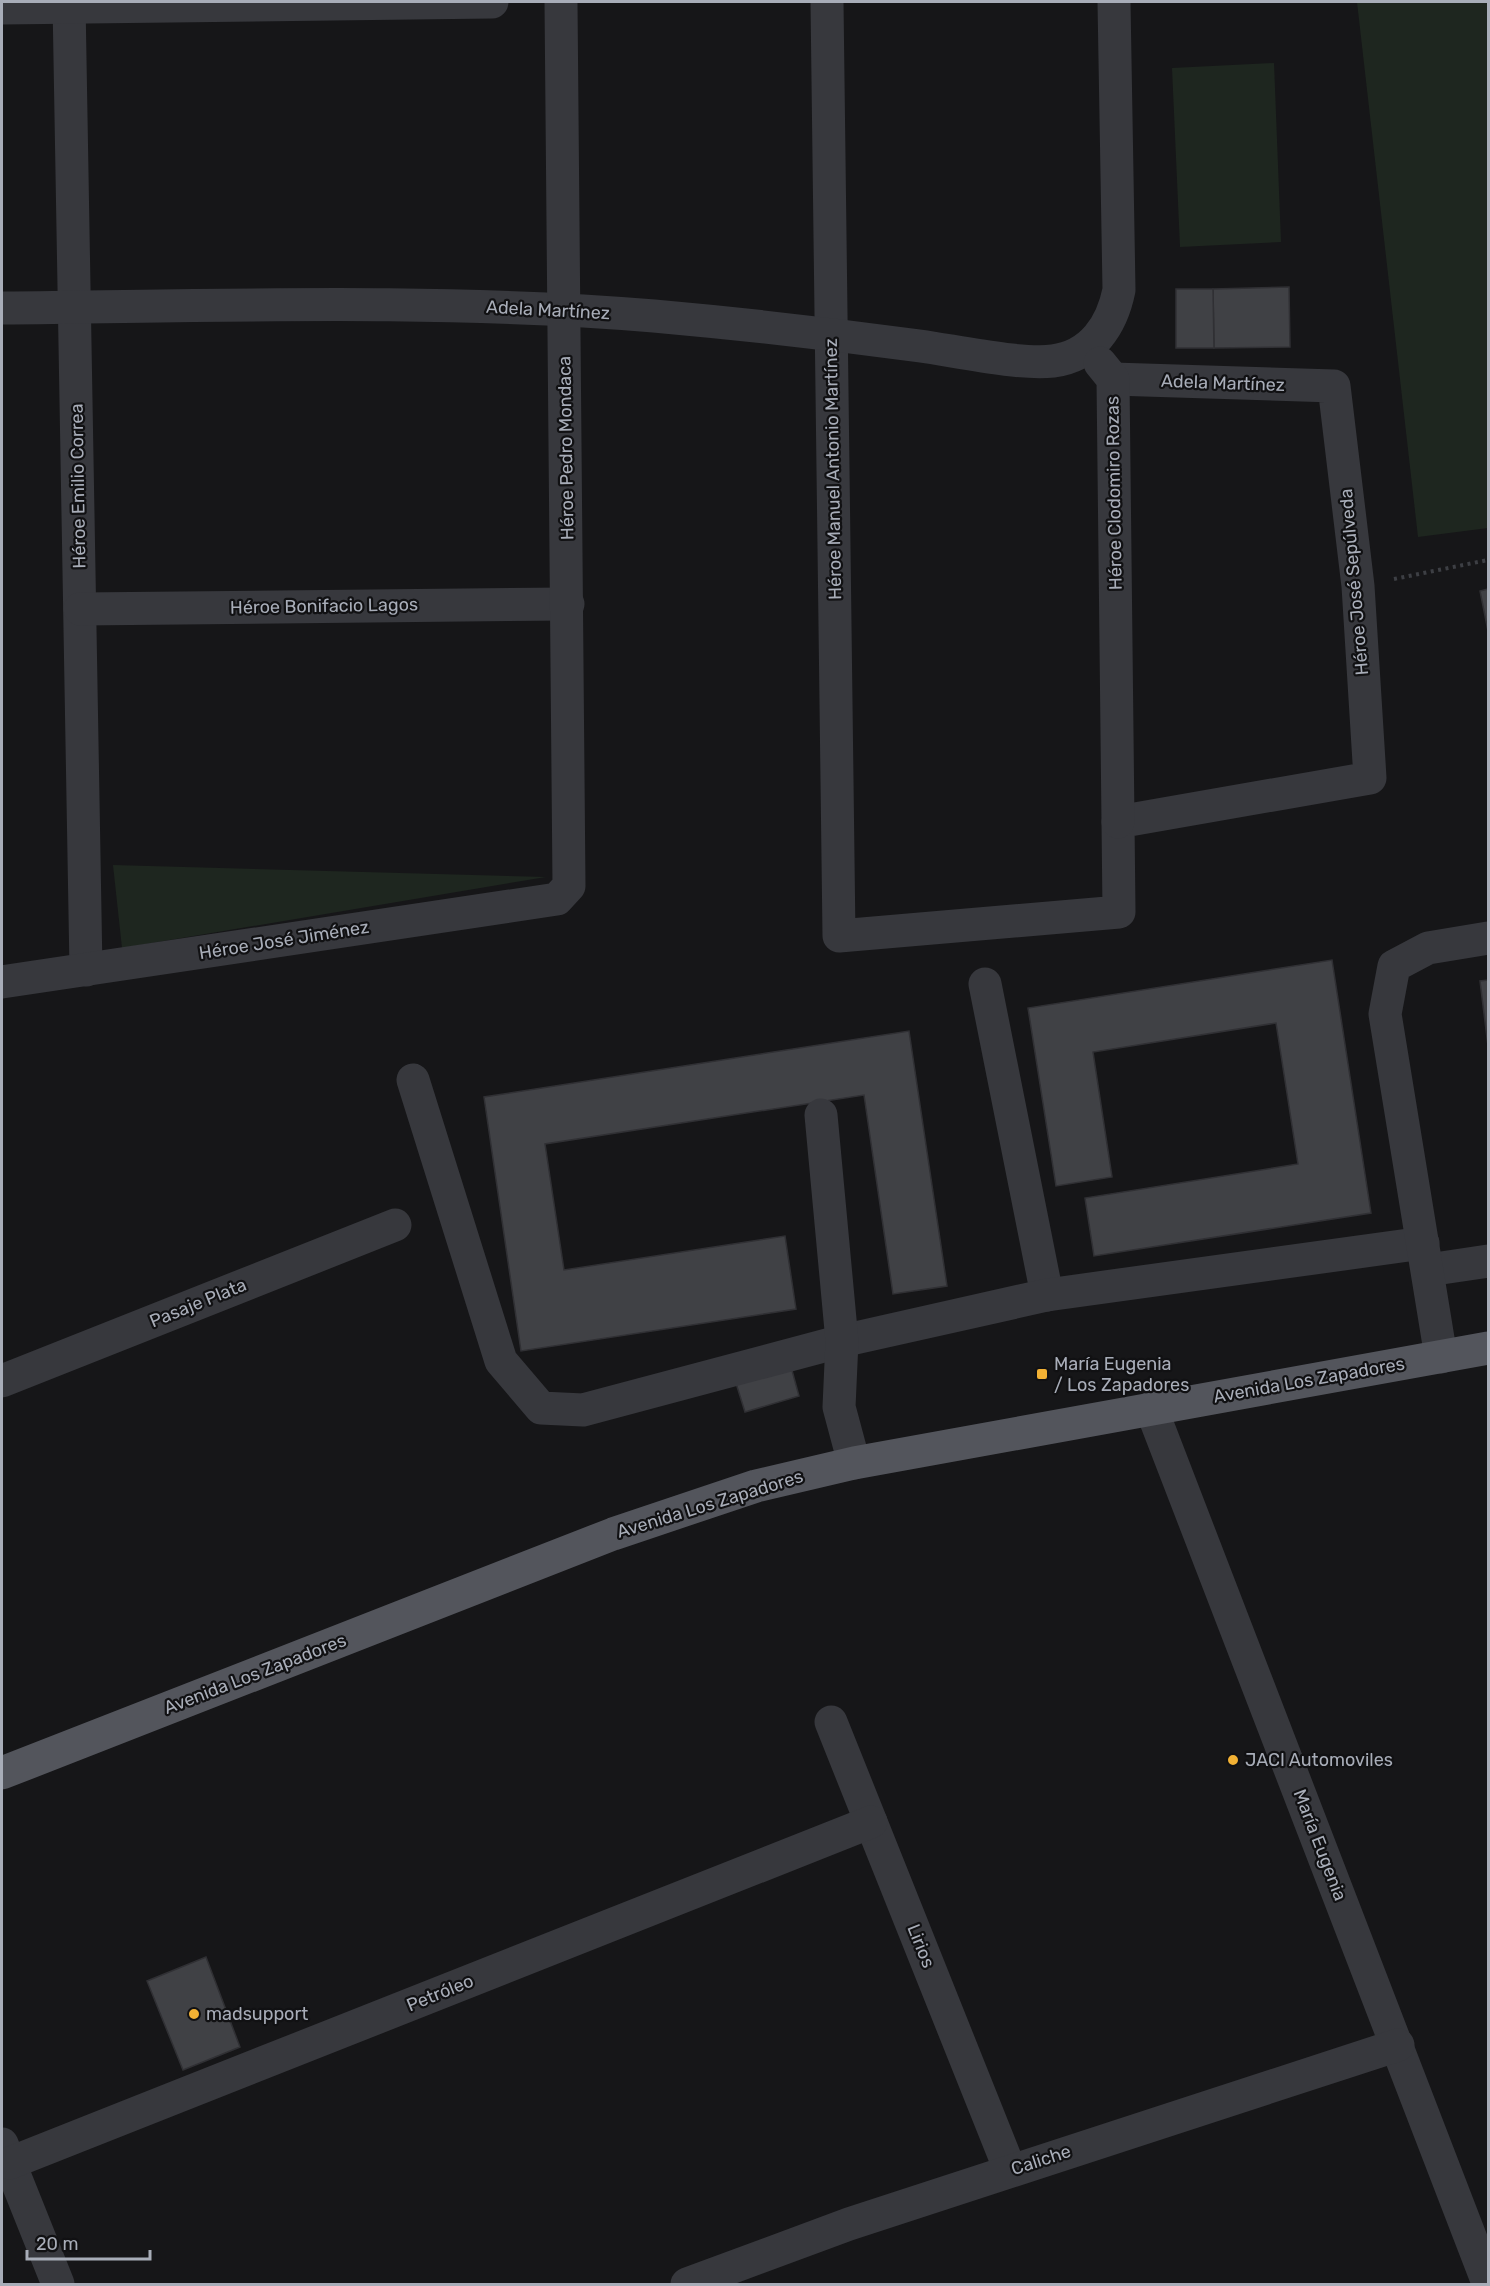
<svg xmlns="http://www.w3.org/2000/svg" width="1490" height="2286" font-family="Rubik,sans-serif">
<style>
.green{fill:#1e261f}
.building{fill:#404145;stroke:#303034;stroke-width:1.5}
.lines{fill:none;stroke-linecap:round;stroke-linejoin:round}
.path{stroke:#3d3f44;stroke-width:4;stroke-dasharray:3 4.5;stroke-linecap:butt}
.minor{stroke:#37383d;stroke-width:33}
.major{stroke:#53555c;stroke-width:33}
.poi-dot{fill:#f2b134;stroke:#111113;stroke-width:2}
.labels{text-anchor:middle;stroke-width:4.5;stroke-linejoin:round;paint-order:stroke}
.street-label{font-size:18px;fill:#a8adb8;stroke:#111113}
.poi-label{font-size:18px;fill:#a8adb8;stroke:#111113;text-anchor:start}
</style>
<rect width="100%" height="100%" fill="#161618"/>
<!-- green -->
<g class="green">
<polygon points="1357,2 1488,2 1488,528 1418,537"/>
<polygon points="1274,63 1281,242 1180,247 1172,68"/>
<polygon points="113,865 546,877 122,948"/>
</g>
<!-- building -->
<g class="building">
<polygon points="1289,287 1290,347 1214,348 1213,289"/>
<polygon points="1176,289 1213,289 1214,348 1176,348"/>
<polygon points="1488,589 1488,631 1480,591"/>
<polygon points="1332,960 1371,1213 1094,1256 1085,1198 1298,1164 1276,1023 1093,1052 1112,1177 1056,1186 1028,1008"/>
<polygon points="1488,980 1488,1046 1480,981"/>
<polygon points="909,1031 947,1286 893,1294 864,1095 545,1144 564,1270 785,1236 796,1309 521,1351 484,1097"/>
<polygon points="790,1363 799,1396 745,1412 735,1380"/>
<polygon points="206,1957 240,2047 183,2070 147,1981"/>
</g>
<g class="lines">
<!-- path -->
<polyline class="path" points="1394,579 1488,560"/>
<!-- minor -->
<g class="minor">
<polyline points="69,2 86,970"/>
<polyline points="827,2 839,936 1119,912 1118,822 1370,778 1358,586 1334,386 1113,379"/>
<polyline points="2,8 492,2"/>
<path d="M2,308C219,306 437,298 654,316C743,324 831,334 920,346C956,351 1019,365 1053,361C1092,356 1112,325 1119,290L1114,2"/>
<polyline points="1100,363 1113,379 1118,822"/>
<polyline points="80,609 568,604"/>
<polyline points="2,982 557,899 569,886 561,2"/>
<polyline points="985,984 1047,1295"/>
<polyline points="413,1080 501,1361 541,1408 583,1410 842,1341 1047,1295 1423,1243"/>
<polyline points="821,1115 842,1341 839,1407 854,1463"/>
<polyline points="1428,1270 1488,1261"/>
<polyline points="1441,1357 1385,1014 1394,966 1428,948 1488,938"/>
<polyline points="2,1381 395,1225"/>
<polyline points="1151,1408 1488,2283"/>
<polyline points="831,1722 1010,2170"/>
<polyline points="2,2144 58,2284"/>
<polyline points="10,2163 871,1822"/>
<polyline points="687,2284 849,2224 1398,2045"/>
</g>
<!-- major -->
<polyline class="major" points="2,1773 613,1534 756,1486 854,1463 1488,1348"/>
</g>
<!-- markers -->
<g class="poi-dot">
<rect x="1036" y="1368" width="12" height="12" rx="3"/>
<circle cx="1233" cy="1760" r="6"/>
<circle cx="194" cy="2014" r="6"/>
</g>
<g class="labels">
<!-- street labels -->
<g class="street-label">
<text transform="translate(548 310) rotate(3)" y="6">Adela Martínez</text>
<text transform="translate(1223 383) rotate(2)" y="6">Adela Martínez</text>
<text transform="translate(566 448) rotate(-91)" y="6">Héroe Pedro Mondaca</text>
<text transform="translate(833 469) rotate(-91)" y="6">Héroe Manuel Antonio Martínez</text>
<text transform="translate(78 486) rotate(-91)" y="6">Héroe Emilio Correa</text>
<text transform="translate(1114 493) rotate(-91)" y="6">Héroe Clodomiro Rozas</text>
<text transform="translate(1354 582) rotate(-95)" y="6">Héroe José Sepúlveda</text>
<text transform="translate(324 606) rotate(-1)" y="6">Héroe Bonifacio Lagos</text>
<text transform="translate(284 940) rotate(-9)" y="6">Héroe José Jiménez</text>
<text transform="translate(198 1303) rotate(-22)" y="6">Pasaje Plata</text>
<text transform="translate(1309 1380) rotate(-10)" y="6">Avenida Los Zapadores</text>
<text transform="translate(710 1504) rotate(-17)" y="6">Avenida Los Zapadores</text>
<text transform="translate(255 1674) rotate(-21)" y="6">Avenida Los Zapadores</text>
<text transform="translate(1320 1845) rotate(69)" y="6">María Eugenia</text>
<text transform="translate(921 1946) rotate(68)" y="6">Lirios</text>
<text transform="translate(440 1993) rotate(-22)" y="6">Petróleo</text>
<text transform="translate(1041 2160) rotate(-18)" y="6">Caliche</text>
</g>
<!-- poi labels -->
<g class="poi-label">
<text x="1054" y="1370">María Eugenia<tspan x="1054" dy="21">/ Los Zapadores</tspan></text>
<text x="1245" y="1766">JACI Automoviles</text>
<text x="206" y="2020">madsupport</text>
</g>
</g>
<!-- border -->
<rect width="1490" height="2286" fill="none" stroke="#a8adb8" stroke-width="6"/>
<!-- scale -->
<path d="M27 2250v9h123v-9" fill="none" stroke="#a8adb8" stroke-width="3"/>
<text x="36" y="2250" font-size="18" fill="#a8adb8" stroke="#111113" stroke-width="4.5" paint-order="stroke">20 m</text>
</svg>
